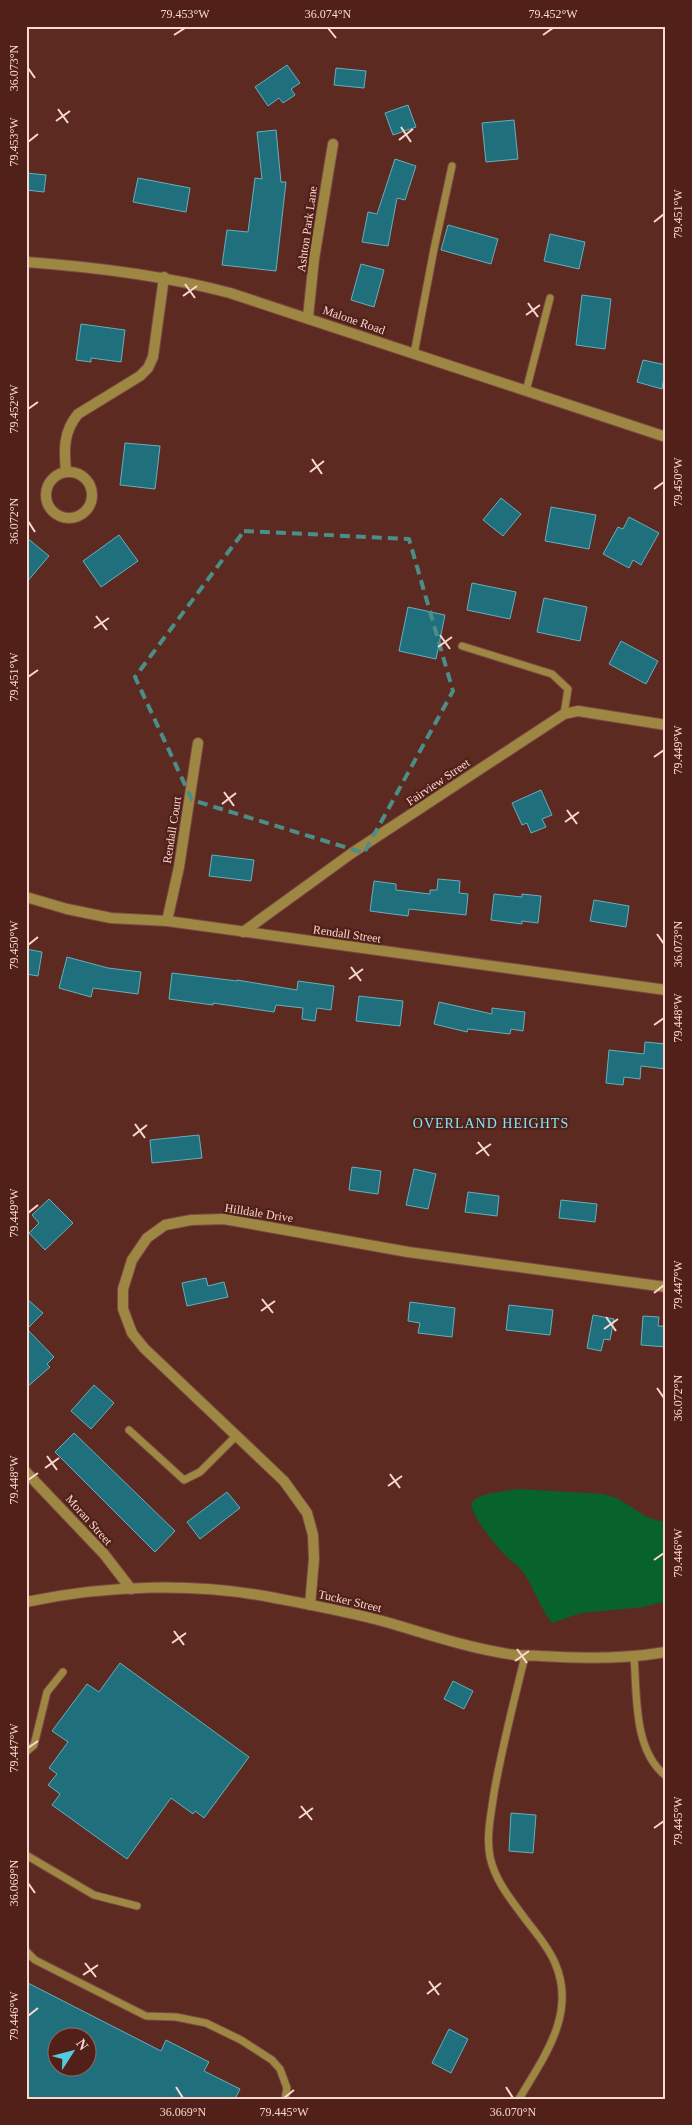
<svg xmlns="http://www.w3.org/2000/svg" width="692" height="2125" font-family="Georgia,serif">
<style>
.water{fill:#08622c}
.lines{fill:none;stroke-linecap:round;stroke-linejoin:round}
.stream{stroke:#08622c;stroke-width:5}
.building{fill:#1f707c;stroke:#64afbd;fill-rule:evenodd}
.service-casing{stroke:#794942;stroke-width:9}
.minor-casing{stroke:#794942;stroke-width:12}
.tertiary-casing{stroke:#794942;stroke-width:12}
.service{stroke:#9e8743;stroke-width:7}
.minor{stroke:#9e8743;stroke-width:10}
.tertiary{stroke:#9e8743;stroke-width:10}
.marked{fill:none;stroke:#4a8e87;stroke-width:4;stroke-dasharray:10 6;stroke-linejoin:round}
.ticks{fill:none;stroke:#f9d8d1;stroke-width:2}
.labels{text-anchor:middle;stroke-width:4.5;stroke-linejoin:round;paint-order:stroke}
.street-label{font-size:12px;fill:#f9d8d1;stroke:#512018}
.neighbourhood-label{font-size:14px;letter-spacing:1px;fill:#7fe7f9;stroke:#512018}
.neatline{fill:none;stroke:#f9d8d1;stroke-width:2}
.ticks-label{font-size:12px;text-anchor:middle;fill:#f9d8d1}
</style>
<rect width="100%" height="100%" fill="#5d2a22"/>
<!-- water -->
<path class="water" d="M518,1489L603,1494L617,1498L647,1517L666,1523V1601L644,1607L581,1613L552,1623C538,1606 534,1584 519,1567C515,1563 510,1561 507,1557C499,1550 468,1512 472,1503C476,1493 507,1491 518,1489Z"/>
<g class="lines">
<!-- stream -->
<polyline class="stream" points="661,1597 666,1606"/>
</g>
<!-- building -->
<g class="building">
<polygon points="287,65 300,83 291,89 295,95 283,103 279,98 268,106 255,87"/>
<polygon points="336,68 366,71 364,88 334,85"/>
<polygon points="408,105 416,127 393,135 385,113"/>
<polygon points="514,120 518,159 486,162 482,123"/>
<polygon points="276,130 281,182 286,182 276,271 222,265 227,230 248,232 255,178 262,179 257,132"/>
<polygon points="395,159 416,166 405,200 397,198 388,246 362,242 368,212 377,214"/>
<polygon points="26,173 46,175 44,192 26,190"/>
<polygon points="138,178 190,188 186,212 133,202"/>
<polygon points="448,225 498,239 491,264 441,250"/>
<polygon points="550,234 585,242 579,269 544,261"/>
<polygon points="361,264 384,270 374,307 351,300"/>
<polygon points="582,295 611,299 605,349 576,345"/>
<polygon points="81,324 125,330 121,362 91,358 91,362 76,360"/>
<polygon points="643,360 666,365 662,389 637,382"/>
<polygon points="125,443 160,446 155,489 120,485"/>
<polygon points="501,498 521,514 503,536 483,520"/>
<polygon points="551,507 596,515 589,549 545,541"/>
<polygon points="629,517 659,533 641,565 633,560 629,568 603,554 618,527 623,529"/>
<polygon points="119,535 138,561 101,587 83,561"/>
<polygon points="26,537 49,556 26,583"/>
<polygon points="472,583 516,592 510,619 467,610"/>
<polygon points="544,598 587,607 580,641 537,632"/>
<polygon points="408,607 445,615 436,659 399,651"/>
<polygon points="621,641 658,661 646,684 609,664"/>
<polygon points="541,790 552,815 542,819 546,827 531,833 527,823 522,825 512,803"/>
<polygon points="212,855 254,860 251,881 209,876"/>
<polygon points="438,879 460,881 459,893 468,894 466,915 409,909 408,916 370,911 374,881 396,884 396,890 430,894 430,890 437,890"/>
<polygon points="494,894 522,897 522,894 541,896 538,923 522,921 522,924 491,920"/>
<polygon points="594,900 629,906 626,927 590,921"/>
<polygon points="26,949 42,952 38,976 26,974"/>
<polygon points="67,957 108,968 141,972 138,994 93,988 91,997 59,988"/>
<polygon points="172,973 237,981 237,980 297,990 298,981 334,986 331,1010 317,1008 315,1021 302,1019 303,1008 276,1005 274,1012 213,1003 213,1005 169,999"/>
<polygon points="359,996 403,1001 400,1026 356,1021"/>
<polygon points="439,1002 492,1014 492,1008 525,1012 523,1031 511,1029 510,1034 468,1029 467,1032 434,1024"/>
<polygon points="645,1042 666,1044 666,1069 641,1066 640,1079 624,1077 623,1085 606,1083 609,1050 644,1054"/>
<polygon points="199,1135 202,1158 152,1163 150,1140"/>
<polygon points="352,1167 381,1171 378,1194 349,1190"/>
<polygon points="414,1169 436,1174 428,1209 406,1205"/>
<polygon points="468,1192 499,1196 497,1216 465,1212"/>
<polygon points="49,1199 73,1223 45,1250 29,1233 39,1223 32,1215"/>
<polygon points="561,1200 597,1204 595,1222 559,1218"/>
<polygon points="206,1278 208,1286 224,1282 228,1297 187,1306 182,1283"/>
<polygon points="26,1298 43,1313 27,1329 54,1357 47,1364 50,1367 26,1388"/>
<polygon points="410,1302 455,1308 452,1337 418,1333 420,1323 408,1321"/>
<polygon points="509,1305 553,1310 550,1335 506,1330"/>
<polygon points="593,1315 614,1319 610,1340 604,1339 601,1351 587,1348"/>
<polygon points="643,1316 659,1317 658,1326 666,1326 666,1347 641,1345"/>
<polygon points="94,1385 114,1403 91,1429 71,1411"/>
<polygon points="74,1433 175,1531 155,1552 55,1452"/>
<polygon points="227,1492 240,1508 200,1539 187,1522"/>
<polygon points="120,1663 249,1757 204,1818 195,1811 193,1814 171,1798 127,1859 52,1805 60,1794 48,1785 57,1774 49,1768 68,1742 52,1731 87,1684 99,1692"/>
<polygon points="453,1681 473,1691 464,1709 444,1699"/>
<polygon points="511,1813 536,1815 533,1853 509,1851"/>
<path d="M26,1982L161,2051L166,2040L209,2062L204,2071L240,2089L235,2099H26ZM58,2038H88V2068H58Z"/>
<polygon points="449,2029 468,2039 451,2073 432,2063"/>
</g>
<g class="lines">
<!-- service casing -->
<g class="service-casing">
<g id="service">
<polyline points="414,354 434,249 452,166"/>
<polyline points="526,391 550,298"/>
<polyline points="462,646 552,674 568,689 564,714"/>
<polyline points="129,1430 184,1480 200,1472 236,1436"/>
<path d="M634,1656C637,1693 633,1751 666,1776"/>
<polyline points="26,1752 34,1745 47,1692 63,1672"/>
<polyline points="26,1855 94,1895 137,1906"/>
<polyline points="26,1951 35,1960 146,2016 176,2017 206,2023 241,2040 272,2060 280,2069 287,2088 285,2099"/>
<path d="M519,2099C544,2057 577,2013 555,1963C548,1946 534,1931 523,1916C509,1897 495,1880 490,1857C486,1835 491,1815 494,1793C502,1747 514,1701 525,1656"/>
</g>
</g>
<!-- minor casing -->
<g class="minor-casing">
<g id="minor">
<path d="M26,262C96,267 162,275 230,293L666,437"/>
<polyline points="308,317 314,259 333,144"/>
<path d="M66,472C64,450 63,432 78,414L140,376L148,368L153,357L164,277"/>
<circle cx="69" cy="495" r="23"/>
<polyline points="26,897 67,909 111,918 167,921 666,990"/>
<polyline points="167,921 179,867 198,743"/>
<polyline points="243,932 352,853 564,714 578,711 666,725"/>
<polyline points="26,1472 104,1554 131,1589"/>
<polyline points="310,1605 314,1559 313,1535 307,1513 284,1481 144,1348 132,1333 123,1309 123,1289 132,1260 147,1238 165,1225 191,1220 224,1219 408,1252 666,1287"/>
</g>
</g>
<!-- tertiary casing -->
<g class="tertiary-casing">
<path id="tertiary" d="M26,1602C106,1585 195,1582 275,1598C312,1605 350,1612 386,1622C428,1634 471,1649 515,1655C523,1656 532,1655 541,1656C583,1659 624,1659 666,1652"/>
</g>
<!-- service -->
<use href="#service" class="service"/>
<!-- minor -->
<use href="#minor" class="minor"/>
<!-- tertiary -->
<use href="#tertiary" class="tertiary"/>
</g>
<!-- marked area -->
<path class="marked" d="M244,531L409,539L453,691L364,853L192,800L135,677Z"/>
<!-- ticks -->
<path class="ticks" d="M328,28L336,38M174,35L185,28M543,35L553,28M28,68L35,78M58,109L68,123M56,121L70,111M401,127L411,142M399,140L413,129M28,142L38,134M654,222L664,214M185,284L195,298M183,296L197,286M528,303L538,317M526,315L540,305M28,409L38,402M312,459L322,474M310,472L324,461M654,489L664,482M28,521L35,532M96,616L107,630M94,628L109,618M440,635L450,649M438,647L452,637M28,677L38,670M654,757L664,750M224,792L234,806M222,804L236,793M567,810L577,824M565,822L579,812M657,934L664,944M28,945L38,937M351,967L361,981M349,979L363,969M654,1025L664,1018M135,1124L145,1138M133,1136L147,1125M478,1142L489,1156M476,1154L491,1144M28,1213L38,1205M654,1293L664,1285M262,1299L273,1313M261,1311L275,1301M606,1317L616,1331M604,1329L618,1319M657,1388L664,1398M47,1456L57,1470M45,1468L59,1458M390,1474L400,1488M28,1480L38,1473M388,1486L402,1476M654,1560L664,1553M174,1631L184,1645M172,1643L186,1633M517,1649L527,1663M515,1661L529,1651M28,1748L38,1741M301,1806L312,1820M299,1818L313,1808M654,1828L664,1821M28,1883L35,1893M85,1963L96,1977M83,1975L98,1965M429,1981L439,1995M427,1994L441,1983M28,2016L38,2008M176,2087L183,2098M506,2087L513,2098M284,2098L294,2090"/>
<g class="labels">
<!-- street labels -->
<g class="street-label">
<text transform="translate(307 229) rotate(-82)" y="4">Ashton Park Lane</text>
<text transform="translate(354 320) rotate(19)" y="4">Malone Road</text>
<text transform="translate(438 782) rotate(-34)" y="4">Fairview Street</text>
<text transform="translate(172 830) rotate(-81)" y="4">Rendall Court</text>
<text transform="translate(347 934) rotate(8)" y="4">Rendall Street</text>
<text transform="translate(259 1213) rotate(9)" y="4">Hilldale Drive</text>
<text transform="translate(89 1520) rotate(48)" y="4">Moran Street</text>
<text transform="translate(350 1601) rotate(13)" y="4">Tucker Street</text>
</g>
<!-- neighbourhood labels -->
<g class="neighbourhood-label">
<text x="491" y="1128">OVERLAND HEIGHTS</text>
</g>
</g>
<!-- border -->
<rect width="692" height="2125" fill="none" stroke="#512018" stroke-width="55"/>
<!-- north arrow -->
<g transform="translate(72 2052) rotate(54)"><circle r="24" fill="#512018" stroke="#946a62"/>
<path d="M0-4L9 19L0 12L-9 19Z" fill="#54cade"/>
<text y="-8" font-size="14" font-weight="bold" text-anchor="middle" fill="#f9d8d1">N</text>
</g>
<rect x="28" y="28" width="636" height="2070" class="neatline"/>
<g class="ticks-label">
<text x="185" y="18">79.453°W</text>
<text x="328" y="18">36.074°N</text>
<text x="553" y="18">79.452°W</text>
<text transform="translate(14 68) rotate(-90)" y="4">36.073°N</text>
<text transform="translate(14 142) rotate(-90)" y="4">79.453°W</text>
<text transform="translate(678 214) rotate(-90)" y="4">79.451°W</text>
<text transform="translate(14 409) rotate(-90)" y="4">79.452°W</text>
<text transform="translate(678 482) rotate(-90)" y="4">79.450°W</text>
<text transform="translate(14 521) rotate(-90)" y="4">36.072°N</text>
<text transform="translate(14 677) rotate(-90)" y="4">79.451°W</text>
<text transform="translate(678 750) rotate(-90)" y="4">79.449°W</text>
<text transform="translate(678 944) rotate(-90)" y="4">36.073°N</text>
<text transform="translate(14 945) rotate(-90)" y="4">79.450°W</text>
<text transform="translate(678 1018) rotate(-90)" y="4">79.448°W</text>
<text transform="translate(14 1213) rotate(-90)" y="4">79.449°W</text>
<text transform="translate(678 1285) rotate(-90)" y="4">79.447°W</text>
<text transform="translate(678 1398) rotate(-90)" y="4">36.072°N</text>
<text transform="translate(14 1480) rotate(-90)" y="4">79.448°W</text>
<text transform="translate(678 1553) rotate(-90)" y="4">79.446°W</text>
<text transform="translate(14 1748) rotate(-90)" y="4">79.447°W</text>
<text transform="translate(678 1821) rotate(-90)" y="4">79.445°W</text>
<text transform="translate(14 1883) rotate(-90)" y="4">36.069°N</text>
<text transform="translate(14 2016) rotate(-90)" y="4">79.446°W</text>
<text x="183" y="2116">36.069°N</text>
<text x="284" y="2116">79.445°W</text>
<text x="513" y="2116">36.070°N</text>
</g>
</svg>
